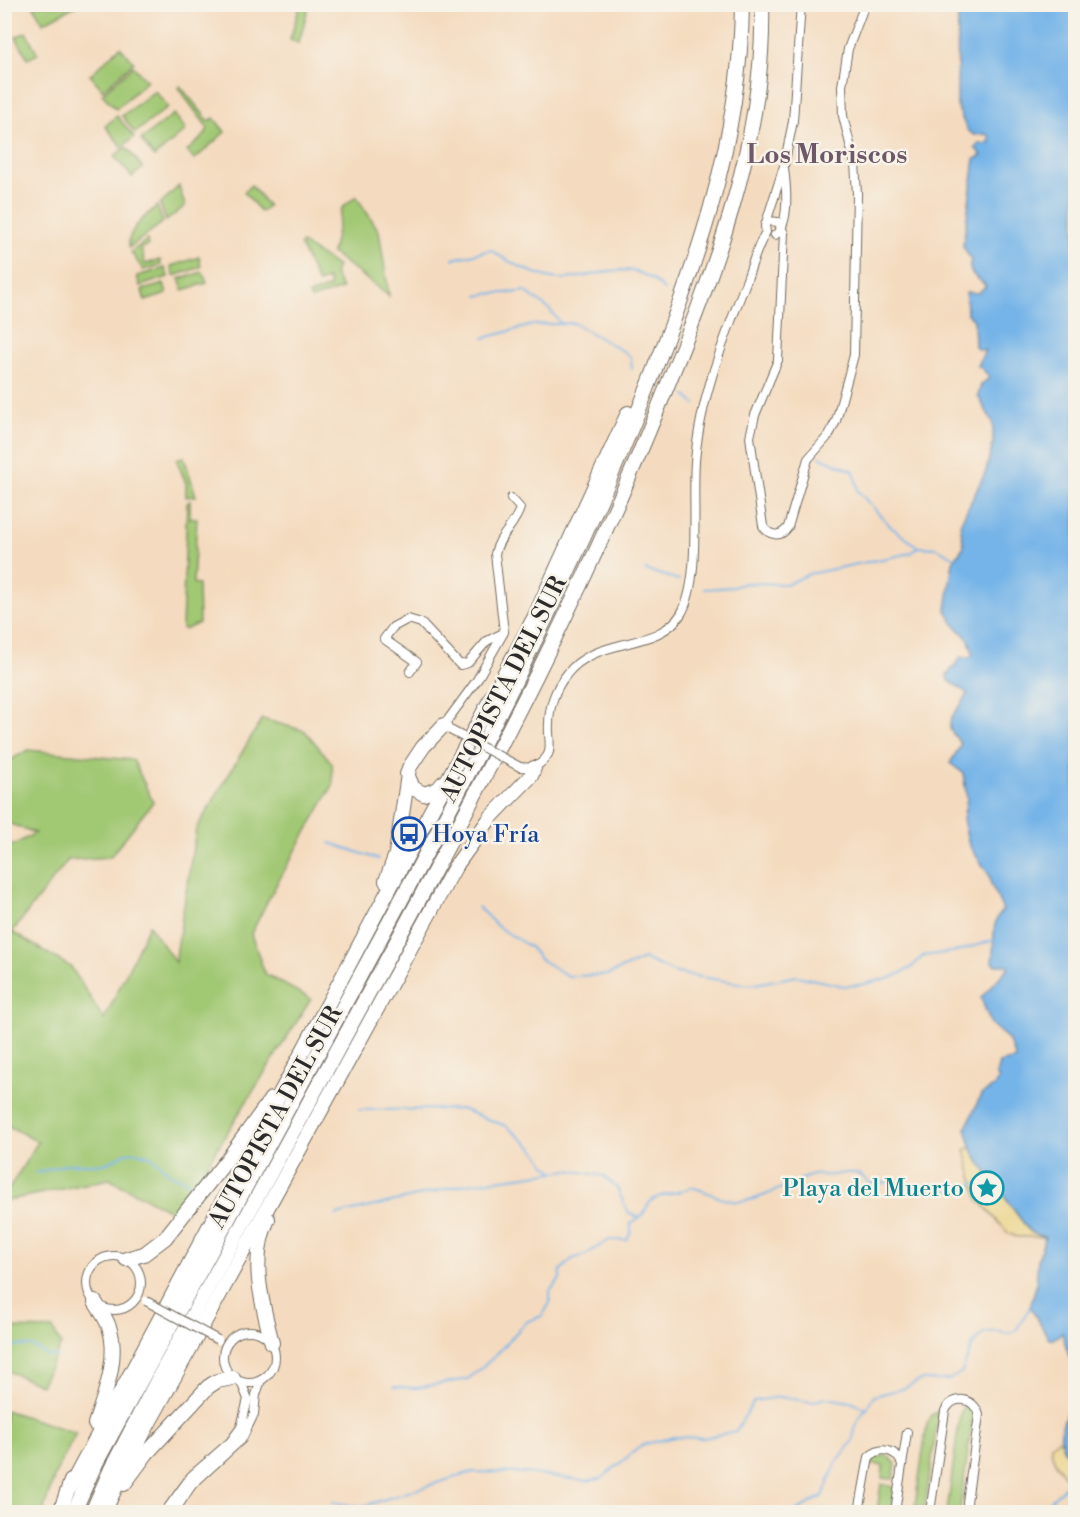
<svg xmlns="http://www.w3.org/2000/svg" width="1080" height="1517" font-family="'Libre Bodoni',serif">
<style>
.green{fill:#a1c873;stroke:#667a4f;stroke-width:1.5}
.sand{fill:#eeda9e;stroke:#8c8264;stroke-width:1.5}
.water{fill:#74b4e8;stroke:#50708a;stroke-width:1.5}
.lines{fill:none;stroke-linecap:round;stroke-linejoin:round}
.stream{stroke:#74b4e8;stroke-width:2}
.minor-casing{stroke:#71695f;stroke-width:10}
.motorway-casing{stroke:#71695f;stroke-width:16}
.minor{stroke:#fff;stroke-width:8}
.motorway{stroke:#fff;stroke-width:14}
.minor-bridge-casing{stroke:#71695f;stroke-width:10;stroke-linecap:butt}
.minor-bridge{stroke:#fff;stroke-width:8}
.labels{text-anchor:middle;stroke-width:5;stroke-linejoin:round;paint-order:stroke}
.street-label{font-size:24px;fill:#2b2b2b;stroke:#f7f3e8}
.transit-label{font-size:24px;fill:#164399;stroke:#f7f3e8;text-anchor:start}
.culture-label{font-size:24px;fill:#0d838f;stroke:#f7f3e8;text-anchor:end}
.neighbourhood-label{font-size:26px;font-weight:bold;fill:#6e5769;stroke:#f7f3e8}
</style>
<rect width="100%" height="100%" fill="#f7f3e8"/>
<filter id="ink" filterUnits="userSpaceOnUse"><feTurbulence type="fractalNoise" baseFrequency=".0167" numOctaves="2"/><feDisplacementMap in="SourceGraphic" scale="12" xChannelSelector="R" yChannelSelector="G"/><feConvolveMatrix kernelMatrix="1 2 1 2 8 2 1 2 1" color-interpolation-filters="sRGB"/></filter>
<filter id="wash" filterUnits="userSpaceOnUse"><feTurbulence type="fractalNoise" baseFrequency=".008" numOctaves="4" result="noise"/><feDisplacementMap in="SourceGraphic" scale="24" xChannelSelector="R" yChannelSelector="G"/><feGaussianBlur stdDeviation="1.35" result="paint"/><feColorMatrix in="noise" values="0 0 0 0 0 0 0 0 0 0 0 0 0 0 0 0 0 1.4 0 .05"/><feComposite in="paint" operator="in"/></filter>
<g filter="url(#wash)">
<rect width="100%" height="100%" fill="#f4dbbf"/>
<!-- green -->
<g class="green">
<polygon points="33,5 77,5 43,23"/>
<polygon points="300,5 309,5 299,43 290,40"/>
<polygon points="26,32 38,54 28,59 16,37"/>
<polygon points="120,47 134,62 103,90 90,75"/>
<polygon points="133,66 147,81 116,109 102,94"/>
<polygon points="180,86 209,121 214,118 225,132 194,160 187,151 205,135 208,128 178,88"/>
<polygon points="155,91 168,107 135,133 122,116"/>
<polygon points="174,114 186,130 154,157 141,140"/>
<polygon points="117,116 134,137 122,147 105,126"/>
<polygon points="126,147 143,168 132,177 114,156"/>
<polygon points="251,185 268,206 261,212 244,192"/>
<polygon points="179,186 185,206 166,221 160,204"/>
<polygon points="356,196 379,231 389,296 332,253 342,208"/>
<path d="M157,206L163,222L129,248C126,230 145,217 157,206Z"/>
<polygon points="147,240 148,246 141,248 145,264 160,260 161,265 143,270 131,252"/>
<polygon points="302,243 338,267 334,272 342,289 311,299 309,295 330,287 328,279 318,283 300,245"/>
<polygon points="199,257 201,267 174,276 171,266"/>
<polygon points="165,268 168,277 140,286 137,276"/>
<polygon points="203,272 207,283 183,290 179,279"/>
<polygon points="164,284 167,294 145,301 142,290"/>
<polygon points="184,457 196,496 186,497 186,483 176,459"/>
<polygon points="190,501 190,518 197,518 193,583 198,585 199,623 185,630 182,628 187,503"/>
<polygon points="262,719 305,731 332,763 333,785 270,896 251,934 265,974 311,999 176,1214 109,1179 5,1201 5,1195 38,1142 5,1124 4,846 14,845 35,833 5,822 5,763 28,750 133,760 153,802 110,857 68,860 12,932 71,967 104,1020 149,925 175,962 196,829"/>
<polygon points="5,1328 53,1329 61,1345 41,1385 5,1370"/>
<polygon points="965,1405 973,1414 960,1510 959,1512 947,1512 960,1414"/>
<polygon points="5,1410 76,1433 56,1472 43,1512 5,1512"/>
<polygon points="939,1411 925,1507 918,1506 917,1512 914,1512 927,1424 932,1415"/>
<polygon points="887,1455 896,1464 893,1479 882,1478 883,1466 874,1464 871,1466 874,1458"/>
<polygon points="881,1484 894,1487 890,1512 877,1512"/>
</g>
<!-- sand -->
<g class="sand">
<polygon points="971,1147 985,1170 1030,1232 1046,1237 1016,1237 1008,1233 978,1199 965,1150"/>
<path d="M1057,1440H1061L1063,1449L1075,1464V1486C1065,1477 1050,1462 1051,1445Z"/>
</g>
<!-- water -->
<g class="water">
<path d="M958,5H1075V1375L1062,1333L1053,1339H1049L1030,1307L1036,1286L1038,1260L1045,1237L1030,1232L985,1170L973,1152L968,1135L966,1128L981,1095L995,1086L999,1079L996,1075L999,1063L1016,1059L1008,1039L991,1024L981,998L1008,968V965H995L992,961C996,944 989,923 1003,910L991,884L990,876L969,845L963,819L967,799L963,773L950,763L961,745C958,739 951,733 950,728C947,715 965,705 967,693L948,680L947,676L961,657L968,658L973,654L969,640L954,624L946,610L953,562L964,546L960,524L986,471L993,444V423L978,396L981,385L989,378L984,370L978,366L985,350H978L975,347L974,320L967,314L966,292L978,293L986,286C978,277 966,275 971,260L963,246L975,159L982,155L975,148L979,144L989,143L990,137L986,134L974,135L967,130L957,106Z"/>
<path d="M1075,1389L1076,1464H1075C1047,1438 1067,1419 1075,1389Z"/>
</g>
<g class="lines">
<!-- stream -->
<g class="stream">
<path d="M453,259L491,250C506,261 540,278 559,279C600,279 629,253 664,290"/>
<path d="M478,296C495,291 509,295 525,291L550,310L562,325"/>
<polyline points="484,338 533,325 574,323 626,353 631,358 632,369"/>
<polyline points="686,396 695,404"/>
<polyline points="820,457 854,471 858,491 891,527 918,547 937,548 955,558"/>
<polyline points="645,570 679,580"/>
<polyline points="704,589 733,587 745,583 788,584 809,574 911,553 918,547"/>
<polyline points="330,843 378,859"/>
<polyline points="478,907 498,927 530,947 540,959 568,976 607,975 644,959 676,973 750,985 797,976 844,986 859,985 891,978 911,968 923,956 958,951 994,940"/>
<polyline points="359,1110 461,1109 506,1126 534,1149 546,1165 554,1171"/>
<polyline points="36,1173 67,1164 105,1164 126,1153 137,1152 152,1157 172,1175 196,1185"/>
<path d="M925,1190C948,1196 969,1186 990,1178"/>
<path d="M336,1215L467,1184L569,1170L604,1176L617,1188L628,1212L640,1218C645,1213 647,1205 651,1201C662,1192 678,1195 690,1187C708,1190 724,1204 743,1201C768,1198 789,1182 813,1175C819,1174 826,1176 832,1175C849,1173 856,1168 869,1183L898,1182L917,1188"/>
<polyline points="4,1346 32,1346 48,1356 57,1356"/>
<polyline points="394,1387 416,1388 468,1379 494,1357 526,1322 542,1316 550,1303 550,1291 560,1279 561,1270 572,1259 585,1255 609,1240 627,1240 631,1232 631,1223 640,1218"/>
<polyline points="333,1502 360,1507 472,1472 526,1473 585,1481 601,1479 642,1445 674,1437 704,1438 736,1431 754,1401 780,1397 812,1402 826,1398 851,1402 867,1409"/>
<polyline points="794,1512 823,1496 836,1463 852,1442 857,1422 874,1396 905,1388 920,1380 949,1380 962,1372 972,1346 983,1333 996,1331 1009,1334 1017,1329 1030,1307"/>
<polyline points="1039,1512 1076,1476"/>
</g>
</g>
</g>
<g filter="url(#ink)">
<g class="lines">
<!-- minor casing -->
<g class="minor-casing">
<g id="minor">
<path d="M768,221L778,222L784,233L778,360L755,415L750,437L763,526C769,536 781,538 788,527L808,459L829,435L836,421L854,355L857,193L855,164L843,116L842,86L848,49L865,4"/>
<path d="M775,235C791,225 786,184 784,168"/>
<polyline points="410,672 417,662 384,639 393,627 408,619 421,623 460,665 468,663 487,641 503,633"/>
<path d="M446,727L444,725L477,680L504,632L495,554C498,536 515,526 520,508L511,498"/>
<path d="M520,767L534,768C540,764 547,759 549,752C551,743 548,733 549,724C549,707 555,688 567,674C596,636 658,651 681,614C701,581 692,502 695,461C700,399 724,339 746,282C752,266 757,246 766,232L765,226L784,166L793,121L801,4"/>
<circle cx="114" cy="1283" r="27"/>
<circle cx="249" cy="1357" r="26"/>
<polyline points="165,1512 191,1476 230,1442 241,1427 248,1399 241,1382"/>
<polyline points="174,1512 192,1485 242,1439 254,1414 256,1395 261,1380"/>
<path d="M859,1512L869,1457C881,1446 896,1449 902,1464"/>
<polyline points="895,1512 907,1432"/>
<path d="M930,1512L945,1411C953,1394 974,1397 979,1415L967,1502L969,1512"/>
</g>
</g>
<!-- motorway casing -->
<g class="motorway-casing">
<g id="motorway">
<polyline points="407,774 413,788 424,794 438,789 443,783"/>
<polyline points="386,881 396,854 409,768 423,747 444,725"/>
<path d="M268,1219C249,1259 262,1303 272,1343"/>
<polyline points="126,1259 144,1254 165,1238 230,1156 271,1099"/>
<path d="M95,1424C104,1396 120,1357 109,1327C106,1318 100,1310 95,1302"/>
<polyline points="124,1484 147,1453 208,1387 217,1381 233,1378"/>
<polyline points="69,1489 534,618 628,413"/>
<polyline points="60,1512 71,1481"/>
<path d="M74,1512L94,1467C191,1286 289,1106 387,926C480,755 569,582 642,402C693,274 741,144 742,4"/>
<path d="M92,1512L111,1469L159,1377C239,1231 319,1084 399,937C493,763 585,589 659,406C711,279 766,144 762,4"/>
<polyline points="104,1512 128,1461 455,867 491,817 531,776 534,768"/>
</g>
</g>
<!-- minor -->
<use href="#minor" class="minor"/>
<!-- motorway -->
<use href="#motorway" class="motorway"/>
<!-- minor-bridge casing -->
<g class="minor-bridge-casing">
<g id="minor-bridge">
<polyline points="450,730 520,767"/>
<polyline points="146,1301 218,1340"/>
</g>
</g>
<!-- minor-bridge -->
<use href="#minor-bridge" class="minor-bridge"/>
</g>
</g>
<!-- icons -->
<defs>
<g id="bus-ring" transform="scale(1.725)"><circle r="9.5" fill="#f7f3e8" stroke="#1a4fb4" stroke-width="1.5"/><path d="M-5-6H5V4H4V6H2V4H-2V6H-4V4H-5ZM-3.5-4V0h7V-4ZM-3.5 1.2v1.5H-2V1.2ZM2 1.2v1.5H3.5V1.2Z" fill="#1a4fb4"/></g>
<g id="sight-ring" transform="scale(1.725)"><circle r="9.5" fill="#f7f3e8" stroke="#0f9aa8" stroke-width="1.5"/><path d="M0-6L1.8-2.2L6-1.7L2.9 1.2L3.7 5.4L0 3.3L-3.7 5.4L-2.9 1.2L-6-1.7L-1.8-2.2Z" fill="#0f9aa8"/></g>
</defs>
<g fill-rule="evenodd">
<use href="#bus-ring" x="409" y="834"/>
<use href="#sight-ring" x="987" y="1188"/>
</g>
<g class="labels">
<!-- street labels -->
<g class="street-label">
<text transform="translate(503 689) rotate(-63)" y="8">AUTOPISTA DEL SUR</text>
<text transform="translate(275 1117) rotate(-61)" y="8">AUTOPISTA DEL SUR</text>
</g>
<!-- transit labels -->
<g class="transit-label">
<text x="432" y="842">Hoya Fría</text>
</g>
<!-- culture labels -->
<g class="culture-label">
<text x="964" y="1196">Playa del Muerto</text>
</g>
<!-- neighbourhood labels -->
<g class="neighbourhood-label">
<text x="827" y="163">Los Moriscos</text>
</g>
</g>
<!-- margin -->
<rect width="1080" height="1517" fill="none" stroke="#f7f3e8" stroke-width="24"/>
</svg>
